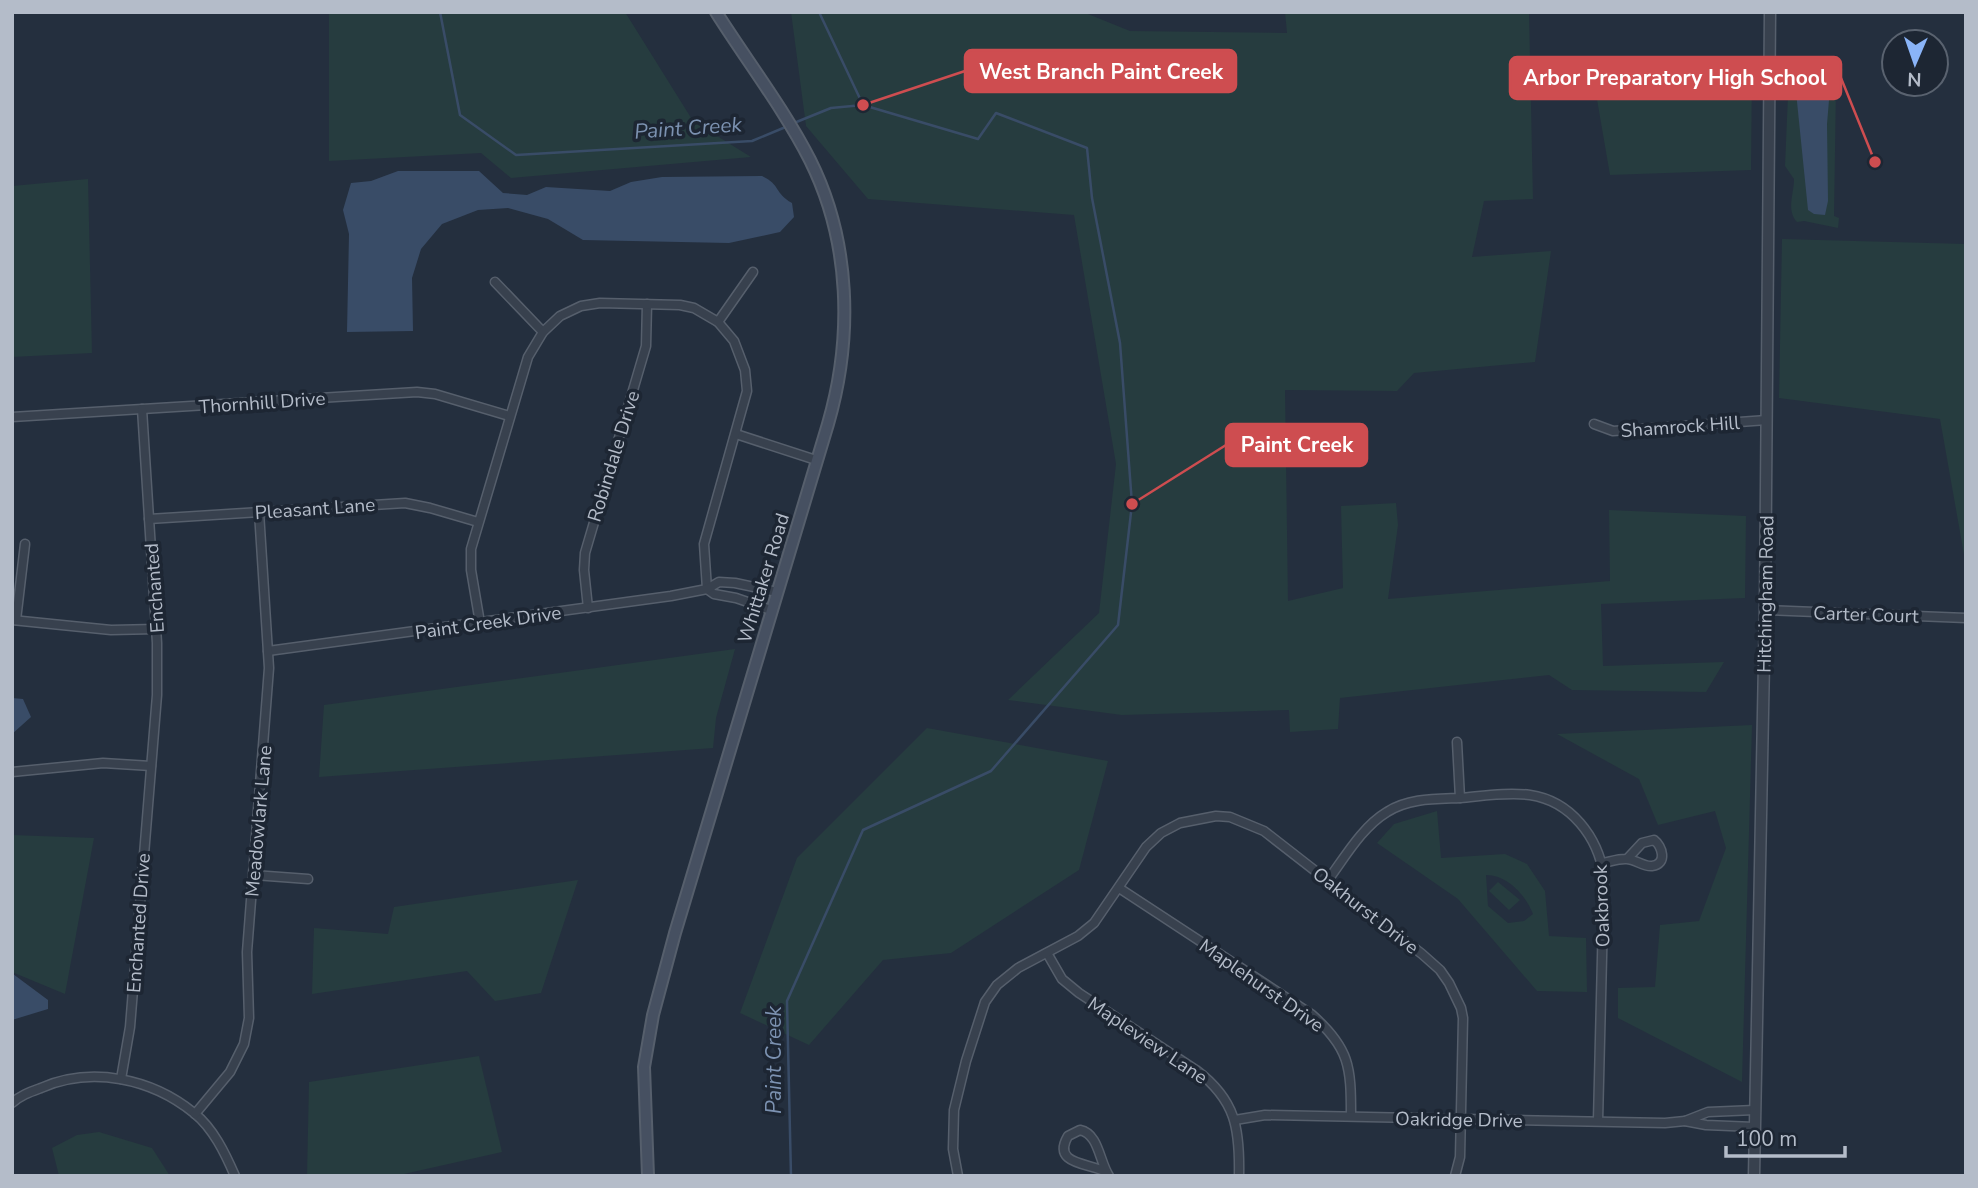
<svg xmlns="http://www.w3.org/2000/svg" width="1978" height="1188" font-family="'Nunito Sans',sans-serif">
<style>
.green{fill:#263c3f;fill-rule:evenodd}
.water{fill:#394c67}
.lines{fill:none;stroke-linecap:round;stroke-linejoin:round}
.stream{stroke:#394c67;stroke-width:2.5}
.minor-casing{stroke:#565f6c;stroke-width:11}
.tertiary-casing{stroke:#565f6c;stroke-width:13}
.secondary-casing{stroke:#565f6c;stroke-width:14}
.minor{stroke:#38414e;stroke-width:8}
.tertiary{stroke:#38414e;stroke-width:10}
.secondary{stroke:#465061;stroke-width:10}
.labels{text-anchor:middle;stroke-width:7;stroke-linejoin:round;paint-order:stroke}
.street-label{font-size:19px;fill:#b4bcc9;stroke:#1d2633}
.water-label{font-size:21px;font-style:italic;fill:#7c92b1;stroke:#1d2633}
.leader{fill:none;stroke:#ce4d50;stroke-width:2.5}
.callout-dot{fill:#ce4d50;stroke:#1d2633;stroke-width:2.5}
.callout{fill:#ce4d50;stroke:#ce4d50;stroke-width:2.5}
.callout-label{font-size:21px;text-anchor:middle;font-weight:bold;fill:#fff}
</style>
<rect width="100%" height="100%" fill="#242f3e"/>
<!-- green -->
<g class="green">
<polygon points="329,12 625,12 693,121 751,157 511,178 481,153 329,161"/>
<polygon points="791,12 1083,12 1130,31 1287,33 1285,12 1529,12 1533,199 1484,201 1472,257 1551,251 1535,362 1414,373 1397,391 1285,390 1288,601 1343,588 1341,506 1396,503 1398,525 1388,599 1610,581 1609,510 1746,516 1745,598 1601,604 1603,666 1724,662 1706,692 1572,690 1549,675 1340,698 1338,729 1290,732 1289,710 1122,715 1008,700 1099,613 1116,464 1074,215 868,199 806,126"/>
<path d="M1792,63L1837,64L1843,69L1842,84L1836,86L1834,216L1839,218L1838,228L1804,221L1797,222C1786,210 1794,194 1794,179L1785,166L1789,71Z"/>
<polygon points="1752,69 1751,170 1610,175 1594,82"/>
<polygon points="88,179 92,353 12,357 12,186"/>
<polygon points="1782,239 1966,244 1966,566 1940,419 1779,398"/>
<polygon points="735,649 716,718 713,748 319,777 324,705"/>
<polygon points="1752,725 1742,1082 1618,1018 1618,988 1655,987 1660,925 1699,921 1726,848 1715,811 1658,825 1639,779 1557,734"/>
<polygon points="927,728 1108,761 1079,870 951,953 883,960 809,1045 740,1013 797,858"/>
<path d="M1437,811L1441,858L1505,854L1527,864L1545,891L1549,936L1586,938L1587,992L1537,991L1458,899L1377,843L1394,824ZM1486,875C1508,875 1526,896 1533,914L1524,921L1508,923L1488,906Z"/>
<polygon points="12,835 94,838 65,994 12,972"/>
<polygon points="578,880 541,993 495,1001 467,971 312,994 314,928 388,934 394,907"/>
<polygon points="1498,882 1520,900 1509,910 1489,891"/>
<polygon points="479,1056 502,1152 395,1176 307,1176 309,1082"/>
<polygon points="99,1132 152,1148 170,1176 59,1176 52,1148 77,1135"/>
</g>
<!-- water -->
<g class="water">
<polygon points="1802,73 1823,73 1831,76 1827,124 1828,201 1825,215 1814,214 1808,210 1795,82 1797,77"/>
<path d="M398,171H479L503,193L527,195L546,187L610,191L631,182L662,177L762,176C781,185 774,193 792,203L794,217L780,232L729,243L583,240L548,219L508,208L478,210L442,224L421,249L412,278L413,331L347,332L349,234L343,210L351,183L371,181Z"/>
<polygon points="12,698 23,699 31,717 12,734"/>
<polygon points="13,974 48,1000 48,1009 12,1020"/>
</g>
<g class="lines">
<!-- stream -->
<g class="stream">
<polyline points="440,12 460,115 516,155 752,141 788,126"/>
<polyline points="819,12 863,105"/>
<polyline points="791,1176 787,1001 863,830 991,771 1118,625 1132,504 1120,343 1092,198 1087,148 996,113 978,139 863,105 831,108 794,123"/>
</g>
<!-- minor casing -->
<g class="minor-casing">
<g id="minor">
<polyline points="495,282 543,332"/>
<polyline points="718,322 753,272"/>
<polyline points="12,417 417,392 435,394 509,416"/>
<polyline points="1594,424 1613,431 1767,420"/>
<polyline points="736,434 816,460"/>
<polyline points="149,519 405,503 430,508 478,522"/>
<polyline points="707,589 714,594 736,598 771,610"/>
<polyline points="588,608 584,570 585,553 646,346 647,304"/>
<polyline points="1765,610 1966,618"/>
<polyline points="12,620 111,630 156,629"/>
<polyline points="16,620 25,544"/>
<polyline points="480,623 471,570 471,549 528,357 543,332 560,316 581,306 600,303 680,305 694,308 718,322 734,341 745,370 747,391 704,544 707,589"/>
<polyline points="268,651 671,596 707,589 719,582 735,583 777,592"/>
<polyline points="1457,742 1460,798"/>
<polyline points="12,772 103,763 151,766"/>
<path d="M1602,863C1609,862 1617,859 1625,859C1634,858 1643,867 1652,866C1668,864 1662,846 1654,840L1642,843L1628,858"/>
<polyline points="253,875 308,879"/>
<path d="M1328,880C1345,857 1362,827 1387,812C1409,798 1436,799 1460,798C1483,796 1507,792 1530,795C1571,801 1598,837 1604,876L1598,1121"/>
<path d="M1119,888L1311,1014C1350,1048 1351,1067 1351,1116"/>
<path d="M1047,953L1062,979L1079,993L1196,1070C1236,1100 1240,1129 1239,1176"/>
<polyline points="121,1079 130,1027 157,695 157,643 142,409"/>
<path d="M12,1103C21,1095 30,1092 41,1088C91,1066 151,1078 194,1113C213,1128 225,1153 235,1176"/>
<polyline points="195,1114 230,1072 244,1044 249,1018 247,952 269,668 259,512"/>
<polyline points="1235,1120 1265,1115 1665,1123 1685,1121"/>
<polyline points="1754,1127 1706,1125 1685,1121 1708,1112 1755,1110"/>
<path d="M1106,1172C1090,1163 1051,1165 1068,1136L1080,1130C1099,1134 1099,1161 1109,1176"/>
<polyline points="958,1176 953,1149 954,1110 966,1061 985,1002 997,985 1018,968 1078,936 1094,923 1146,847 1161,833 1180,823 1216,816 1230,817 1264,831 1422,954 1440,970 1449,983 1461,1008 1463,1018 1460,1157 1455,1176"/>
</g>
</g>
<!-- tertiary casing -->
<g class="tertiary-casing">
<polyline id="tertiary" points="1754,1176 1765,610 1770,12"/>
</g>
<!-- secondary casing -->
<g class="secondary-casing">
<path id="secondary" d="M648,1176L644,1067L653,1015L675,933L828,424C853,338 851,242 810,160C784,109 747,61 716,12"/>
</g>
<!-- minor -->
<use href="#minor" class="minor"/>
<!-- tertiary -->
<use href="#tertiary" class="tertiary"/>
<!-- secondary -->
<use href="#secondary" class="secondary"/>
</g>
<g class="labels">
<!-- street labels -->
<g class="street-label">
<text transform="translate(262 402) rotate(-4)" y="7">Thornhill Drive</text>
<text transform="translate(1680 426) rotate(-4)" y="7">Shamrock Hill</text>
<text transform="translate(613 456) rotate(-73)" y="7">Robindale Drive</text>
<text transform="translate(315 508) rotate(-4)" y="7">Pleasant Lane</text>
<text transform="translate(763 578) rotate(-73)" y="7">Whittaker Road</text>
<text transform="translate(154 588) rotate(-94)" y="7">Enchanted</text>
<text transform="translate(1765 594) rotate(-89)" y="7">Hitchingham Road</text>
<text transform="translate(1866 614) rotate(2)" y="7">Carter Court</text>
<text transform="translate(488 622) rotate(-8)" y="7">Paint Creek Drive</text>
<text transform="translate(258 821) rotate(-85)" y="7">Meadowlark Lane</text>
<text transform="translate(1601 906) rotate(-92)" y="7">Oakbrook</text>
<text transform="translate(1366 910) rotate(38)" y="7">Oakhurst Drive</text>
<text transform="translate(138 923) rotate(-86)" y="7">Enchanted Drive</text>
<text transform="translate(1262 985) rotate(35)" y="7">Maplehurst Drive</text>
<text transform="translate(1148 1040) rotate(34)" y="7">Mapleview Lane</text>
<text transform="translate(1459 1119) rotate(1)" y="7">Oakridge Drive</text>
</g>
<!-- water labels -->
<g class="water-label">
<text transform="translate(688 128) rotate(-4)" y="7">Paint Creek</text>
<text transform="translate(774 1060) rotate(-90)" y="7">Paint Creek</text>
</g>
</g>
<!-- callouts -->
<path class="leader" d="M863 105L965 71M1875 162L1841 78M1132 504L1226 445"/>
<g class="callout-dot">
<circle cx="863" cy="105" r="7"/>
<circle cx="1875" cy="162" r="7"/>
<circle cx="1132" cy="504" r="7"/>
</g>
<g class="callout">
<rect x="965" y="50" width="271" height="42" rx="7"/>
<rect x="1510" y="57" width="331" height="42" rx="7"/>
<rect x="1226" y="424" width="141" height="42" rx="7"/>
</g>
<g class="callout-label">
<text x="1101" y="79">West Branch Paint Creek</text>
<text x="1675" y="85">Arbor Preparatory High School</text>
<text x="1297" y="452">Paint Creek</text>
</g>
<!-- border -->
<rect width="1978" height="1188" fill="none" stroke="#b4bcc9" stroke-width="28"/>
<!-- north arrow -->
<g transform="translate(1915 63) rotate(182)"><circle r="33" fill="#1d2633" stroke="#59626f" stroke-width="2"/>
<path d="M0-5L12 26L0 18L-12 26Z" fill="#8ab4f8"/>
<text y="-10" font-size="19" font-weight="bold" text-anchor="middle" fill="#b4bcc9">N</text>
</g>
<!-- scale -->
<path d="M1726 1146v10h119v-10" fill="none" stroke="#b4bcc9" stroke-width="3.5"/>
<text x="1736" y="1146" font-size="21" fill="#b4bcc9" stroke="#1d2633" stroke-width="5" paint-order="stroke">100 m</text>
</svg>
